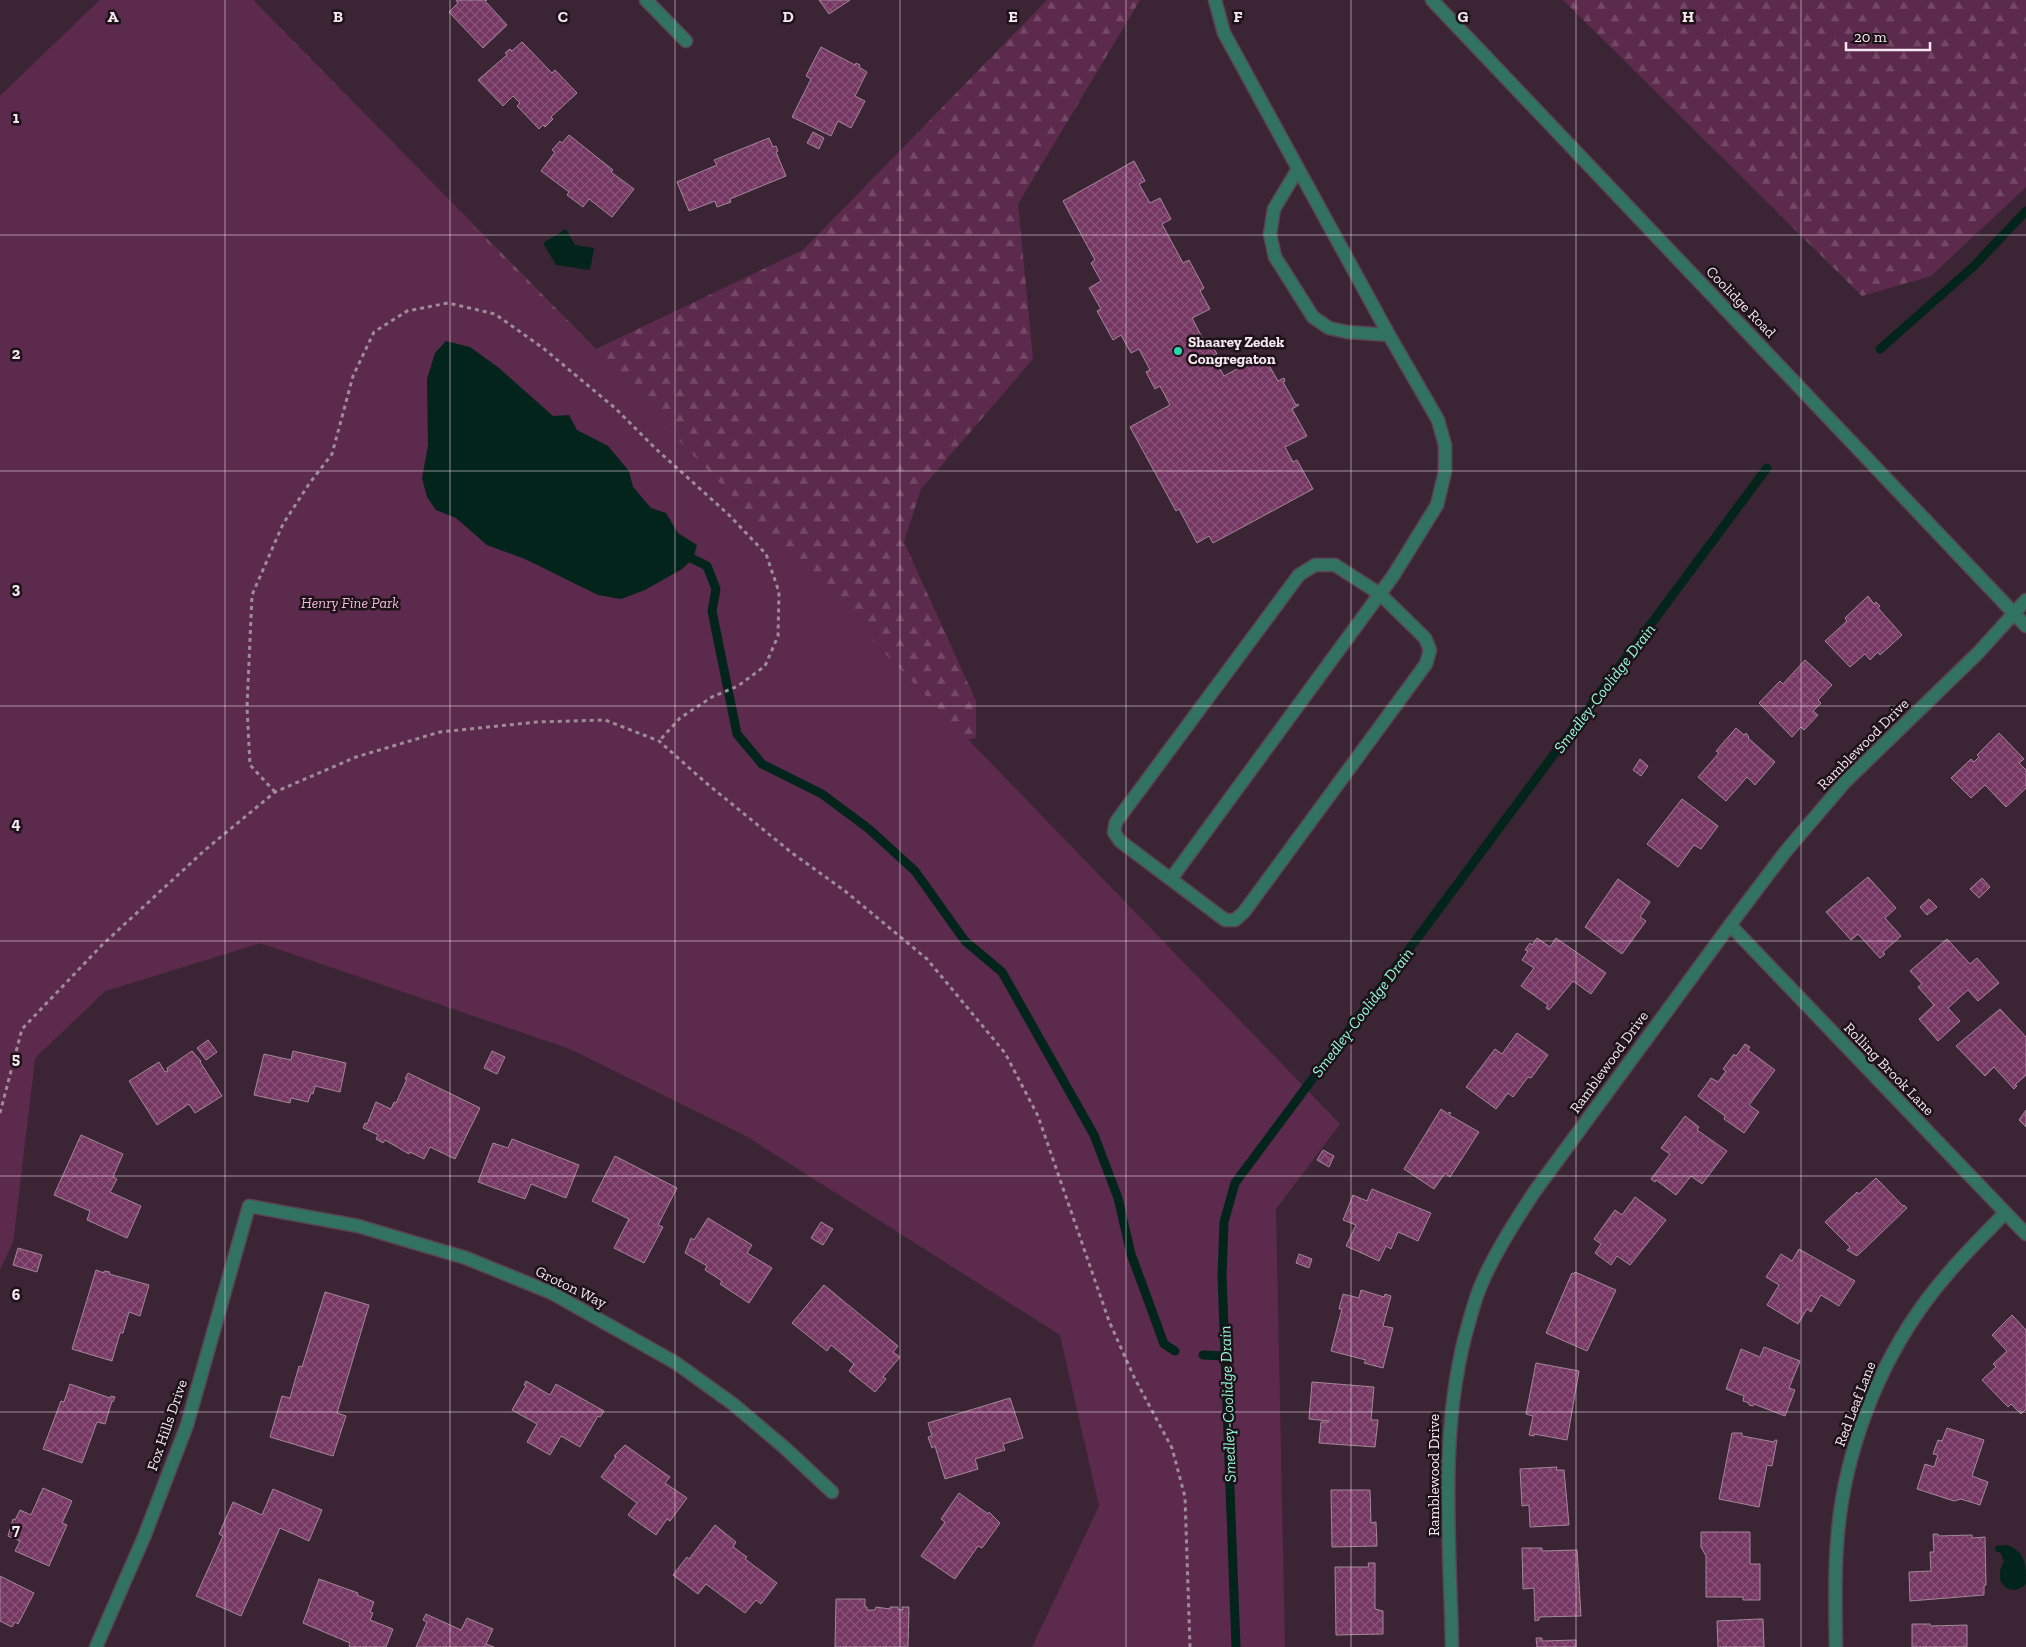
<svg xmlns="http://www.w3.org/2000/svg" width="2026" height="1647" font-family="'Zilla Slab',serif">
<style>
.forest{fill:url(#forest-firs)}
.park{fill:#5c2a4c}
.water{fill:#03241b}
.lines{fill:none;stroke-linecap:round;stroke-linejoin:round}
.stream{stroke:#03241b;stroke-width:9}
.building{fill:url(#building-cross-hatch);stroke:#a28798}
.minor-casing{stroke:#594452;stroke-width:15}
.path{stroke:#9e8c97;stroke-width:3;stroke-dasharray:4 4;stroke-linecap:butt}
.minor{stroke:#317260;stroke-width:12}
.grid{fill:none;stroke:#f6e7f0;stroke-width:1;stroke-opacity:0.55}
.poi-dot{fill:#29d5ad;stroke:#1c1218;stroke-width:2}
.labels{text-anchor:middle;stroke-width:5;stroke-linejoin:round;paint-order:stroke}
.street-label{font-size:15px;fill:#f6e7f0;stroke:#1c1218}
.poi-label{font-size:15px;font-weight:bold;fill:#f6e7f0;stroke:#1c1218;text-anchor:start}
.park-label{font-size:15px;font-style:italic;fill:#f4bbdf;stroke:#1c1218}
.water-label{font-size:16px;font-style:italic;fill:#93fada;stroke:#1c1218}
.grid-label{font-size:16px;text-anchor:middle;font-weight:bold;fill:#f6e7f0;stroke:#1c1218;stroke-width:5;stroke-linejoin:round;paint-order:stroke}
</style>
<defs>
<pattern id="forest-firs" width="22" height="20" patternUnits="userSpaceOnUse" patternTransform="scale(1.25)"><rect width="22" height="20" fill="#5c2a4c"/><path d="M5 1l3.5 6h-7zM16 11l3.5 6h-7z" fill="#744966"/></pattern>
<pattern id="building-cross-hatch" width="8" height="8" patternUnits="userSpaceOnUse" patternTransform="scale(1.25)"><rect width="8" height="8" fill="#753762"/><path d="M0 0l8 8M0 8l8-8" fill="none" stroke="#895479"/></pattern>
</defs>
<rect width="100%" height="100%" fill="#3b2534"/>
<!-- forest -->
<g class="forest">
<polygon points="100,0 253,0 596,349 803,250 1047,0 1140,0 1018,204 1033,359 921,489 904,542 976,701 976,738 830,768 105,991 35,1058 13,1242 0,1269 0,96"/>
<polygon points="1563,0 2026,0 2026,187 1931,276 1862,296"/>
</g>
<!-- park -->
<polygon class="park" points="100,0 253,0 1340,1124 1276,1209 1285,1647 1032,1647 1099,1506 1060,1335 746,1136 570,1049 260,943 105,991 35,1058 13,1242 0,1269 0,96"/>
<!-- water -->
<g class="water">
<polygon points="566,229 575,245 594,248 590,270 556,265 543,243"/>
<polygon points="446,341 470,347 499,368 553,416 569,415 577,430 608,446 629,471 633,487 651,508 666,513 678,533 697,545 693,559 682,569 645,590 621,599 598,595 525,559 487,545 456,518 436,510 427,497 422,478 428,446 427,379 435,353"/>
<path d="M2007,1545C2026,1552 2026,1565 2026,1584C2017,1593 2006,1592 2000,1580V1570L2004,1561L2000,1552H1996L1995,1546Z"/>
</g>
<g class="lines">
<!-- stream -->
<g class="stream">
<polyline points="1880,349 1974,266 2026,211"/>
<polyline points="693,559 707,566 716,589 712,611 737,734 762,764 822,794 869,829 915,871 965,941 1002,972 1094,1135 1118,1198 1131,1254 1152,1311 1164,1344 1175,1351"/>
<polyline points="1203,1355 1225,1356"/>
<polyline points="1236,1647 1222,1276 1224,1222 1235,1183 1767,468"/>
</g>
</g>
<!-- building -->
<g class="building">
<polygon points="456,0 487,0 485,1 507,25 483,48 449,12 458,3"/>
<polygon points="819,0 850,0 829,14"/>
<polygon points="522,42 552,73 555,70 577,93 551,117 553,119 545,127 543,125 539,129 517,106 520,103 513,96 503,106 478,80 507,55 505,53 510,49 512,51"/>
<polygon points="821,47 855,65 856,63 860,65 859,67 867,72 855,96 865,101 851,128 838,121 831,136 792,117 811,79 806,76"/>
<polygon points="813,132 824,138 819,149 807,143"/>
<polygon points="569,135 613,170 611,172 634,189 612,217 589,199 583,207 567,195 569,192 541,171 555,152 552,150 560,141 562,143"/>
<polygon points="769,138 773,147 776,146 778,151 776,152 786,176 730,199 731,202 717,207 715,201 689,211 677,182 717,165 714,160"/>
<polygon points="1134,161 1145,181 1139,184 1150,203 1160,198 1171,219 1162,224 1183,263 1189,260 1204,288 1200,291 1210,309 1192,318 1204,341 1208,338 1217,354 1213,356 1224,376 1263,355 1278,381 1284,378 1285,381 1283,382 1296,405 1298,404 1299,405 1292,409 1307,436 1285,447 1293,462 1297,460 1313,489 1213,543 1209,536 1197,543 1179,509 1176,511 1130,427 1170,405 1160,386 1155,389 1146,372 1150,370 1139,349 1131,353 1121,335 1113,340 1097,311 1101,309 1089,288 1101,281 1091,263 1095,260 1063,201"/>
<polygon points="1868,596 1874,604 1876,602 1880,606 1878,608 1902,635 1880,655 1878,652 1870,660 1865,654 1850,667 1825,641 1847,621 1845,618"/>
<polygon points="1805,660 1832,685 1818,700 1821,703 1813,711 1818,715 1804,730 1801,727 1792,737 1759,703 1780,681 1783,684"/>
<polygon points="1736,728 1744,735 1746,733 1749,737 1748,738 1775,762 1755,785 1747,777 1726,801 1698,777 1719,753 1716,751"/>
<polygon points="1999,733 2024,759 2019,763 2026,770 2026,788 2006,807 1985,785 1971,798 1951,778 1971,759 1974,762 1979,757 1977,755"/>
<polygon points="1640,759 1648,766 1641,776 1633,770"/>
<polygon points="1682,799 1718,826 1701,849 1694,845 1678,867 1647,844"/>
<polygon points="1868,877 1896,908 1885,918 1901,936 1883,952 1885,954 1880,958 1858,934 1851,940 1826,912"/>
<polygon points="1982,878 1990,887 1979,898 1970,889"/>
<polygon points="1618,879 1650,902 1640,917 1646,921 1622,954 1585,927"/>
<polygon points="1929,899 1937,907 1927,915 1920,907"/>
<polygon points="1537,938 1550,947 1556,938 1606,973 1591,994 1573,981 1549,1010 1546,1008 1548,1005 1521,986 1534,968 1522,960 1528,951 1525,950 1530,943 1532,945"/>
<polygon points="1947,939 1970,964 1977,958 1999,983 1978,1001 1968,990 1948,1008 1960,1021 1938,1041 1919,1019 1934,1005 1918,987 1922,984 1910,971"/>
<polygon points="2000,1009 2026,1037 2026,1075 2015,1085 2017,1086 2014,1089 1994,1067 1985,1076 1956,1046"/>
<polygon points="1517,1033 1548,1055 1531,1078 1528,1077 1513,1097 1508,1093 1496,1109 1466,1087 1495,1049 1502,1054"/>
<polygon points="208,1040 217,1052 206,1060 197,1048"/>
<polygon points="1745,1044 1750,1047 1748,1050 1775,1070 1749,1105 1759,1112 1744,1133 1724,1119 1725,1116 1698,1096 1711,1078 1718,1082 1726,1071 1723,1069 1734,1054 1736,1056"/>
<polygon points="192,1051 201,1061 200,1062 222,1096 195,1113 189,1104 157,1125 129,1081 159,1062 165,1072 168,1071 167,1068"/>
<polygon points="293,1051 346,1063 340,1092 315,1086 313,1094 311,1093 308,1102 291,1098 290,1103 254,1095 264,1054 291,1060"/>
<polygon points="492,1051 505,1057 497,1074 484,1068"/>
<polygon points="408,1073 480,1108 455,1159 430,1147 424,1159 410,1152 409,1154 385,1140 383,1143 376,1139 378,1135 363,1128 365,1123 367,1124 376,1102 391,1109 394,1102 396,1103 407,1079 405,1079"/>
<polygon points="1441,1109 1448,1114 1449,1112 1451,1113 1449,1115 1479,1132 1450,1177 1445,1173 1434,1189 1404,1169"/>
<polygon points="2026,1110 2026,1127 2019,1120"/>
<polygon points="1685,1116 1699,1127 1697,1130 1727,1151 1702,1184 1691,1176 1676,1195 1656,1180 1655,1182 1651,1179 1670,1154 1661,1148"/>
<polygon points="81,1135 123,1154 113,1177 117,1179 110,1192 141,1206 127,1238 87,1220 90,1211 54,1195"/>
<polygon points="512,1139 579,1165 566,1198 531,1184 525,1199 478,1182 493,1143 508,1148"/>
<polygon points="1323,1150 1334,1156 1329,1167 1317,1160"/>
<polygon points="615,1156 677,1188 658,1225 663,1227 644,1263 614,1248 629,1219 592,1201"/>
<polygon points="1876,1178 1903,1206 1904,1205 1907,1208 1857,1256 1847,1250 1850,1247 1825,1222 1857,1192 1859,1194"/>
<polygon points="1372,1189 1431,1213 1418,1241 1398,1232 1391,1249 1386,1246 1379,1261 1346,1246 1356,1225 1343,1220 1353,1195 1367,1201"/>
<polygon points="1635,1197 1666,1220 1630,1265 1617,1256 1611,1265 1595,1253 1601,1244 1594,1239 1615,1210 1622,1215"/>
<polygon points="708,1218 752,1245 747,1253 772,1268 749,1303 720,1284 722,1281 705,1270 707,1266 685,1253 691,1238 694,1240"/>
<polygon points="821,1222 833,1229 823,1245 811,1238"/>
<polygon points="18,1248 42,1255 37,1272 13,1265"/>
<polygon points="1799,1249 1855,1281 1839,1306 1821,1295 1811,1312 1807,1309 1798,1324 1767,1305 1779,1285 1766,1277 1781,1254 1792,1261"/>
<polygon points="1299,1254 1312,1259 1309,1268 1296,1263"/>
<polygon points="96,1270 104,1273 104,1271 110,1272 109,1274 149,1285 140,1316 129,1312 123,1333 120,1333 112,1361 72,1349"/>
<polygon points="1575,1272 1616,1290 1587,1351 1546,1333 1572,1273 1574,1274"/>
<polygon points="824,1285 898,1346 893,1352 900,1357 883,1377 886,1379 875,1392 849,1371 854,1364 831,1345 827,1351 792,1323"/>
<polygon points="1361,1290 1384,1297 1385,1294 1391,1296 1383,1326 1393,1328 1383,1368 1364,1363 1366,1360 1331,1351 1342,1309 1339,1309 1343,1294 1359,1298"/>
<polygon points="325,1292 369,1305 337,1413 346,1416 333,1456 270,1437 282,1396 290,1398 299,1366 302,1367"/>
<polygon points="2012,1315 2026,1330 2026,1409 2021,1414 2011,1404 2008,1407 1982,1380 1996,1367 1993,1364 2007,1351 1992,1335"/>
<polygon points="1764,1347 1800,1361 1789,1388 1795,1390 1785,1416 1754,1404 1753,1406 1749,1405 1749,1403 1743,1401 1744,1396 1726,1389 1741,1349 1760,1357"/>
<polygon points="1536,1363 1579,1371 1567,1440 1534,1434 1534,1436 1529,1435 1533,1416 1526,1414"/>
<polygon points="526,1381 550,1395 556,1384 604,1411 600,1417 598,1416 580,1447 561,1436 550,1455 527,1442 537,1424 512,1410 526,1386 524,1385"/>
<polygon points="1312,1382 1374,1387 1371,1420 1378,1420 1375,1447 1319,1443 1321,1422 1328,1422 1329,1421 1309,1419"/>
<polygon points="70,1384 110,1398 111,1396 115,1397 113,1402 112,1401 105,1424 97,1422 82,1463 43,1449 61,1401 64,1402"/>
<polygon points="1010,1398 1023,1438 1003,1444 1005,1450 975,1459 978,1469 945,1479 935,1446 932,1448 928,1437 932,1436 928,1423"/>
<polygon points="1947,1428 1984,1440 1972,1476 1988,1482 1980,1505 1961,1499 1954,1501 1917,1489 1925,1464 1934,1467 1938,1455 1933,1454 1938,1440 1942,1441"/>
<polygon points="1732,1433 1742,1433 1742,1436 1774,1442 1775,1440 1777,1440 1772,1466 1767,1465 1759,1507 1719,1499"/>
<polygon points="625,1445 670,1477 665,1483 687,1498 670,1521 667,1519 656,1535 628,1515 637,1503 601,1477 616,1457 614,1456"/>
<polygon points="1557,1467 1556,1470 1564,1470 1569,1525 1530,1527 1529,1505 1522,1506 1520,1469"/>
<polygon points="43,1488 72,1501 62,1523 67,1525 49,1566 15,1551 20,1541 8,1536 13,1519 15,1520 20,1510 31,1515"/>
<polygon points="273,1489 322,1510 309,1541 280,1528 241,1616 196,1596 223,1536 219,1534 233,1502 262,1515"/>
<polygon points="1331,1490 1370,1490 1371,1523 1376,1522 1377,1546 1332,1547"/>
<polygon points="959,1493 988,1514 989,1512 1000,1523 982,1548 978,1546 955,1579 921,1556 945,1522 941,1519"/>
<polygon points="715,1525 736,1542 733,1547 747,1557 745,1559 777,1583 761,1604 756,1600 745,1613 706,1584 698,1594 673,1575 687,1557 689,1559"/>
<polygon points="1701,1532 1750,1532 1750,1564 1760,1564 1760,1600 1743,1600 1743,1597 1706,1597 1706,1556 1701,1547"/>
<polygon points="1933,1534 1938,1534 1938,1536 1972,1535 1972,1538 1985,1537 1986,1585 1984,1586 1984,1595 1910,1601 1909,1572 1931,1571 1930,1552 1934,1552"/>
<polygon points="1522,1548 1542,1548 1542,1551 1577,1550 1581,1616 1539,1617 1539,1620 1535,1621 1534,1588 1523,1589"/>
<polygon points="1368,1563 1375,1563 1375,1609 1383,1611 1383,1634 1336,1635 1335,1567 1369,1567"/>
<polygon points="0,1576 34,1593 18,1624 15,1622 12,1627 0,1621"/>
<polygon points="319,1579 358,1593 357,1595 374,1602 370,1612 373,1613 370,1620 393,1629 386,1647 349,1647 350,1643 303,1623"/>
<polygon points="836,1599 865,1599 865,1607 867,1607 867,1610 875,1610 876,1607 890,1609 890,1607 898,1607 898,1609 903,1610 902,1607 909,1607 908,1647 835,1647"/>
<polygon points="426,1614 461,1630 467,1618 493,1629 486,1644 494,1647 416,1647 427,1622 423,1620"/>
<polygon points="1759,1619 1763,1619 1764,1647 1718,1647 1717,1621"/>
<polygon points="1912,1624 1930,1624 1930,1626 1967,1625 1967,1647 1912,1647"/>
<polygon points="1536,1638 1542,1638 1542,1641 1576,1640 1576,1647 1537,1647"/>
</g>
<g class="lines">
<!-- minor casing -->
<g class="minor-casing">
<g id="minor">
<polyline points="646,0 686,41"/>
<polyline points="1432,0 2026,626"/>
<polyline points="1298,169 1274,209 1270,234 1275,257 1313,317 1329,328 1347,332 1389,335"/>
<polygon points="1315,565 1335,565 1380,594 1425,638 1430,650 1426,664 1244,912 1235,920 1225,920 1120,841 1114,832 1116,822 1299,575"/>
<polyline points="1171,879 1393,576 1437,505 1445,472 1445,445 1438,420 1389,335 1224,33 1215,0"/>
<polyline points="1730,925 2026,1234"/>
<polyline points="96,1647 144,1537 187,1425 249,1206 358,1226 466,1258 552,1293 676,1363 733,1404 785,1448 832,1492"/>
<path d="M1452,1647C1450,1539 1438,1427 1469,1322C1473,1307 1478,1290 1485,1276C1499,1246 1517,1218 1535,1191L1730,925L1786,851L1845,782L1978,653L2026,600"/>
<path d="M1836,1647C1835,1598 1834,1548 1842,1500C1856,1419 1892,1338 1946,1276C1964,1254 1985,1234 2005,1213"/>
</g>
</g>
<!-- path -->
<g class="path">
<polyline points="275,792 250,765 247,707 252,595 283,524 309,484 332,454 353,376 374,332 407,311 448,303 495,314 543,348 615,408 656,449 729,515 766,554 779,592 778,636 765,666 738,686 712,697 680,718 659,741"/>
<polyline points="0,1113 22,1029 102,945 205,850 275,792 356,757 440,732 537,722 605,720 659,741 705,782 792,853 845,891 927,959 1005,1053 1038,1116 1109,1321 1134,1377 1172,1448 1185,1497 1190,1647"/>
</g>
<!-- minor -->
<use href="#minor" class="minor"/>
</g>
<!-- grid -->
<path class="grid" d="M225,0V1647M450,0V1647M675,0V1647M900,0V1647M1126,0V1647M1351,0V1647M1576,0V1647M1801,0V1647M0,235H2026M0,471H2026M0,706H2026M0,941H2026M0,1176H2026M0,1412H2026"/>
<!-- markers -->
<circle class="poi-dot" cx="1178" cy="351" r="5"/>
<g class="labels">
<!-- street labels -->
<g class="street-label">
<text transform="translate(1741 302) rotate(46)" y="5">Coolidge Road</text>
<text transform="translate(1863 744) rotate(-45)" y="5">Ramblewood Drive</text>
<text transform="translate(1609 1062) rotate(-54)" y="5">Ramblewood Drive</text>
<text transform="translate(1889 1069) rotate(46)" y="5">Rolling Brook Lane</text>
<text transform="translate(571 1287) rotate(26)" y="5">Groton Way</text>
<text transform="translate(1855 1404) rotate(-69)" y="5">Red Leaf Lane</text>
<text transform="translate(167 1425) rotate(-71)" y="5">Fox Hills Drive</text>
<text transform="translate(1434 1475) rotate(-90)" y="5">Ramblewood Drive</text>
</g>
<!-- poi labels -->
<g class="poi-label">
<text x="1188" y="347">Shaarey Zedek<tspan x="1188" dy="17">Congregaton</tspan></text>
</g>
<!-- park labels -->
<g class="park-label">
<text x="350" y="608">Henry Fine Park</text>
</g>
<!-- water labels -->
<g class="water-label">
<text transform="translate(1604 688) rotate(-53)" y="6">Smedley-Coolidge Drain</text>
<text transform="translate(1362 1012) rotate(-53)" y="6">Smedley-Coolidge Drain</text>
<text transform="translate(1227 1404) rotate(-92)" y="6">Smedley-Coolidge Drain</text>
</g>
</g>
<g class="grid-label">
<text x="113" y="22">A</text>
<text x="338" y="22">B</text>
<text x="563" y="22">C</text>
<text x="788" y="22">D</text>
<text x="1013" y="22">E</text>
<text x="1238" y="22">F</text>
<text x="1463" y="22">G</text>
<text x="1688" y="22">H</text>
<text x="16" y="123">1</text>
<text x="16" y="359">2</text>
<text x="16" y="594">3</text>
<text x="16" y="829">4</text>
<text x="16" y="1064">5</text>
<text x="16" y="1300">6</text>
<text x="16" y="1535">7</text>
</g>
<!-- scale -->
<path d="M1846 42v8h84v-8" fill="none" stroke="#f6e7f0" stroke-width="2.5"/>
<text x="1854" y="42" font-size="15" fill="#f6e7f0" stroke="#1c1218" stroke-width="4" paint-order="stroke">20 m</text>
</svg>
